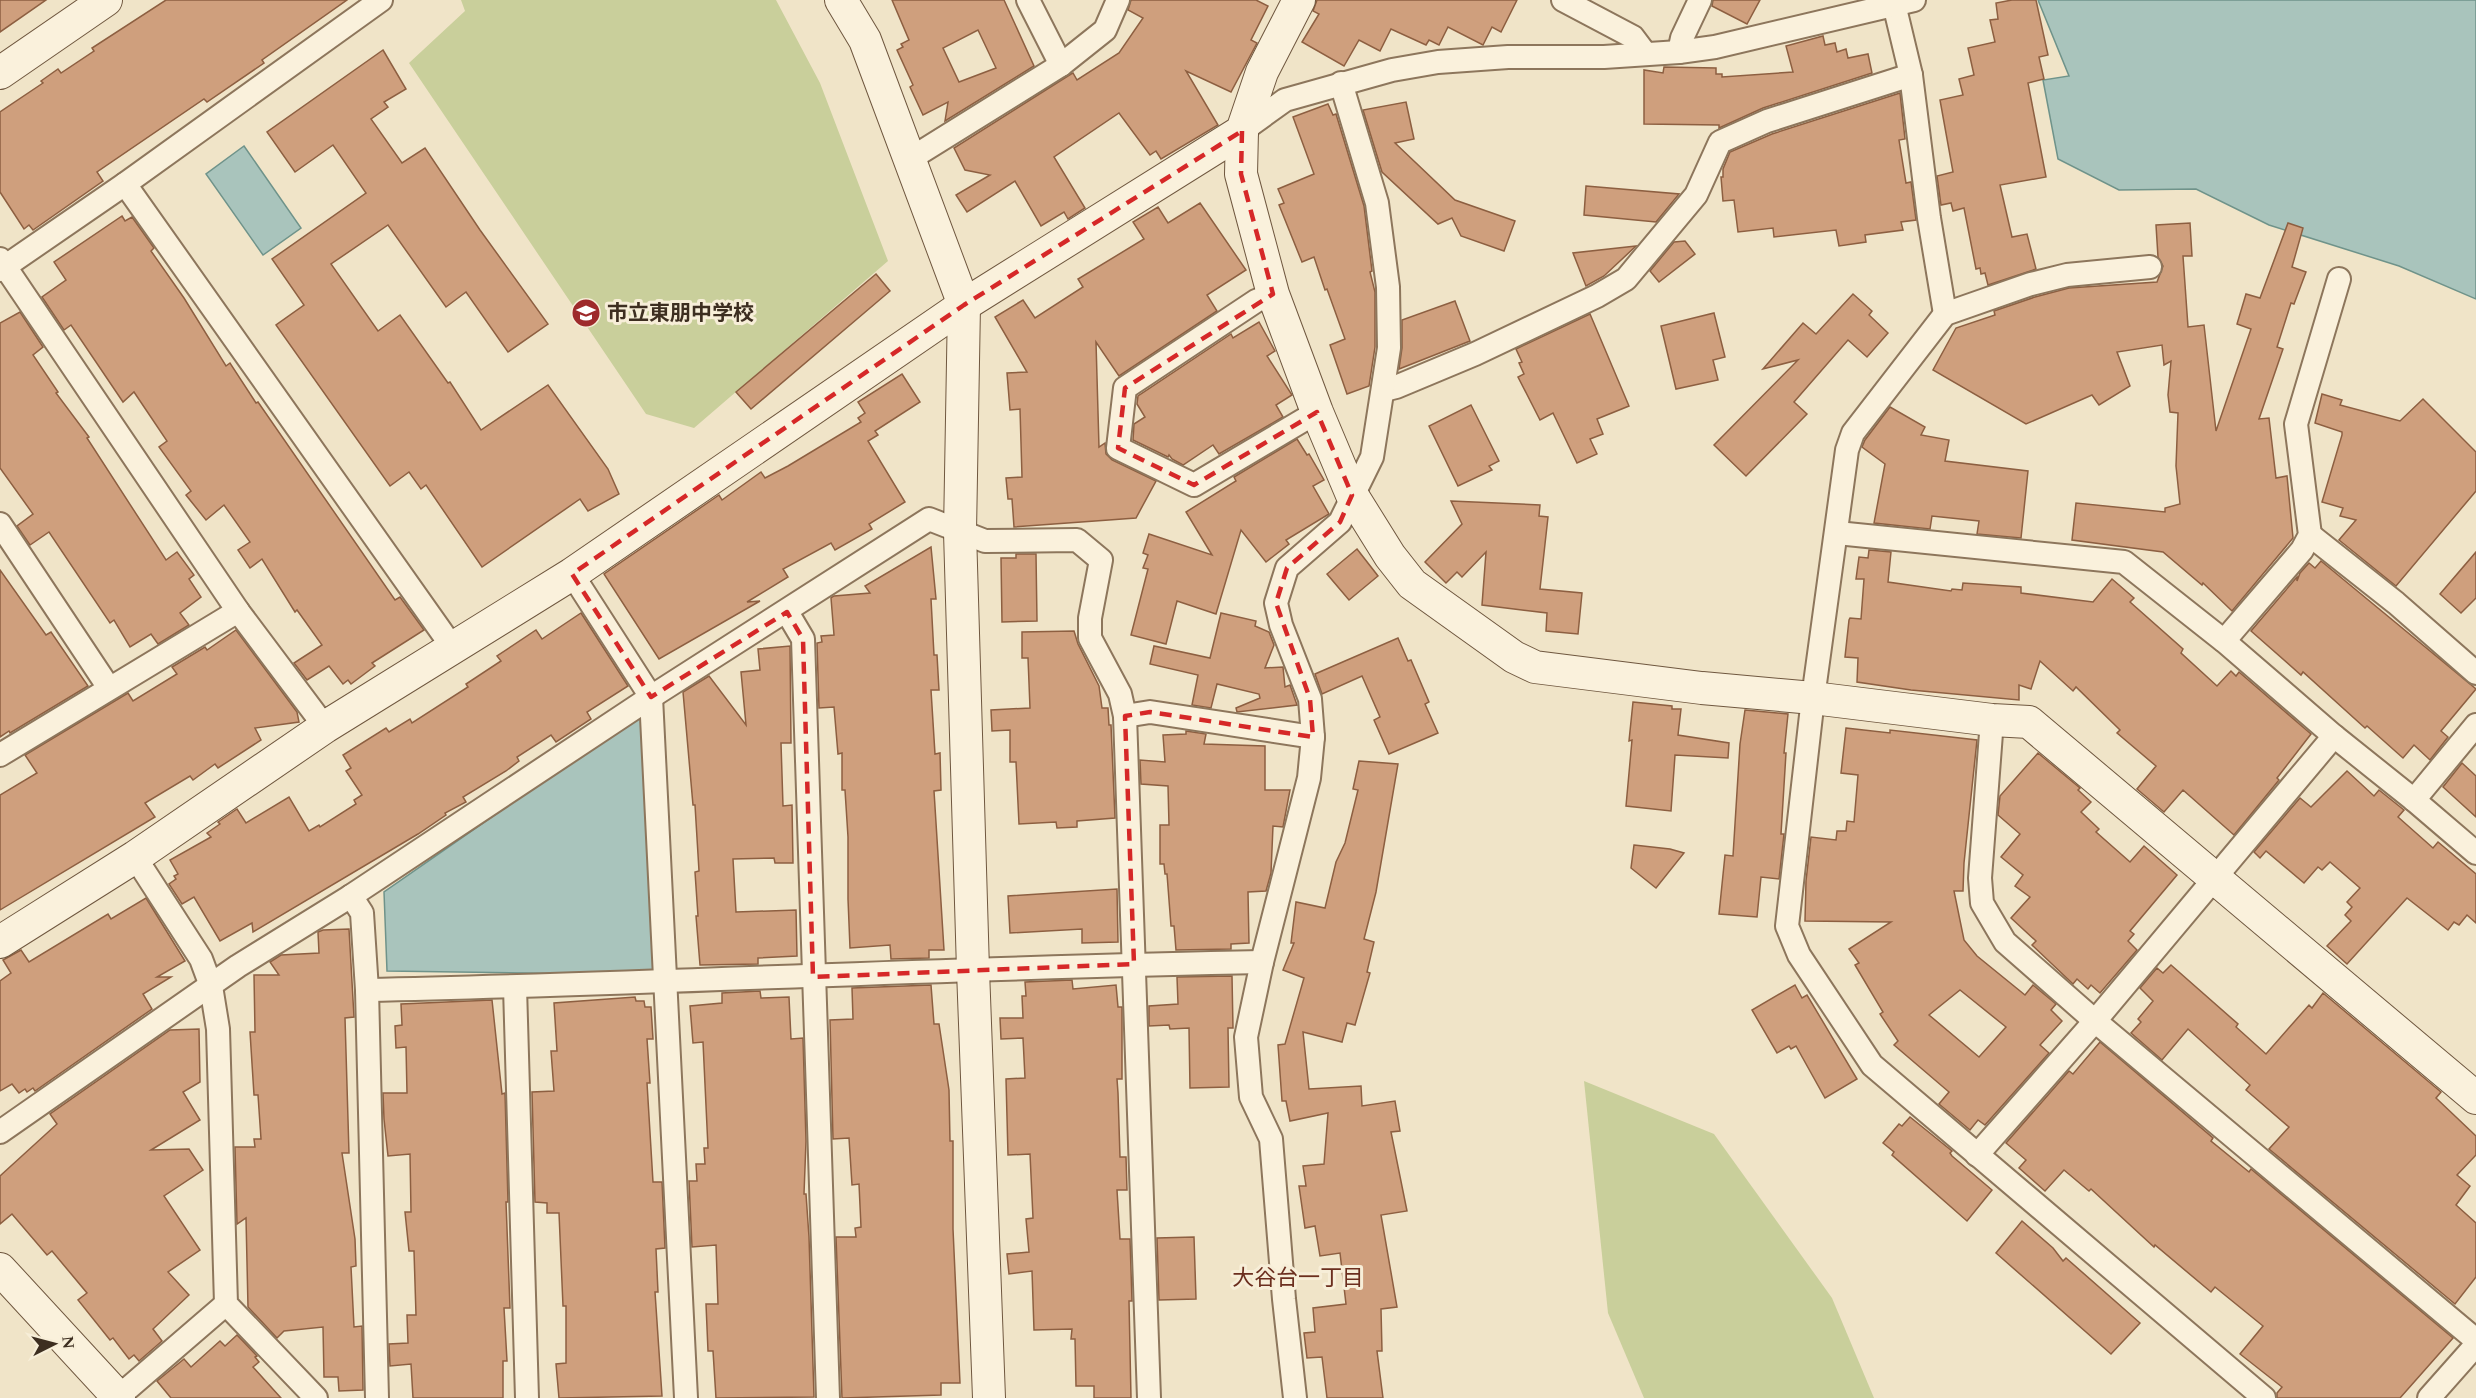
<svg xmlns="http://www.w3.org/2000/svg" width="2476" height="1398" font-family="Spectral,'Noto Sans JP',serif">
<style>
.green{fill:#c9cf9b}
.water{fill:#a9c4bc;stroke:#6f938a;stroke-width:1.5}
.building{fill:#cf9f7d;stroke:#8d5f41;stroke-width:1.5;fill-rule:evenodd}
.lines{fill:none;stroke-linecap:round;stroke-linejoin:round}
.street-casing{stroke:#8d765c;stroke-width:26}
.secondary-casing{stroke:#6f573f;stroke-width:34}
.street{stroke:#faf1dc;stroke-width:22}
.secondary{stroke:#faf1dc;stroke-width:32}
.marked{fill:none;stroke:#d62828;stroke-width:4.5;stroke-dasharray:12 8;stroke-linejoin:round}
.labels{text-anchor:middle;stroke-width:6;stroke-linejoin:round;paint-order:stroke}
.poi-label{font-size:21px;font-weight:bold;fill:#3d2e20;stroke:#f7eed8;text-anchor:start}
.neighbourhood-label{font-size:22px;fill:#6b2e1e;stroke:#f7eed8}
</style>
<rect width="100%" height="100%" fill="#f0e4c8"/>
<!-- green -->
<g class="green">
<polygon points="461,0 776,0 820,83 888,261 694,428 646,414 409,63 465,11"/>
<polygon points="1584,1081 1714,1134 1832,1298 1874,1398 1644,1398 1608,1313"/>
</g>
<!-- water -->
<g class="water">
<polygon points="2038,0 2476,0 2476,299 2399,266 2269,225 2196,189 2119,190 2058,159 2043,80 2069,76"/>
<polygon points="244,146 301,228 263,255 206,174"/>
<polygon points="644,711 656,975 387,971 384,892"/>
</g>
<!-- building -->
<g class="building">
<polygon points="0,0 46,0 0,32"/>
<polygon points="166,0 347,0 262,60 264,63 207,102 204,99 97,172 103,181 33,230 29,225 24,229 0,192 0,112 43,83 41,81 58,69 61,73 94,51 92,48"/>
<path d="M892,0H1004L1034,66L945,121L948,102L923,115L910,87L913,85L897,50L903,47L901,44L909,40ZM978,30L996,68L959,82L943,48Z"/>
<polygon points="1131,0 1256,0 1268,6 1251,40 1257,43 1231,92 1186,71 1218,125 1161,159 1156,151 1150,155 1119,113 1054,157 1085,208 1068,219 1064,212 1041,226 1015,181 967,212 956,195 990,175 965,170 954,148 1071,74 1073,73 1077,80 1119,53 1143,18 1128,10"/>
<polygon points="1317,0 1517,0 1501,32 1492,27 1483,45 1448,27 1439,45 1429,40 1426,45 1391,29 1380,51 1359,40 1344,66 1302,42 1319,14 1313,11"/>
<polygon points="1713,0 1760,0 1747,24 1712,6"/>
<polygon points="2012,0 2036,0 2048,55 2039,57 2044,79 2028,83 2046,177 2000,185 2012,237 2027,234 2036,269 1988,285 1985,273 1981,274 1980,268 1976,269 1964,208 1953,211 1951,203 1941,205 1937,176 1953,172 1940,100 1963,95 1959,79 1974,75 1968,48 1995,42 1990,20 1998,19 1996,3"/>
<polygon points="1823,36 1825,45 1835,43 1837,52 1846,49 1848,58 1868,54 1872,73 1763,108 1719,128 1719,125 1644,124 1644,70 1663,73 1664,67 1716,68 1716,74 1722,74 1722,77 1793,72 1786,46"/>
<polygon points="383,50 406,89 384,102 388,107 371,119 402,163 425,148 480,230 548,324 508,352 466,292 446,307 388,225 331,264 378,331 400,315 448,383 450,382 481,430 548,385 608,469 619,494 588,511 580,499 482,567 426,485 421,489 409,472 390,486 276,325 304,305 272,259 366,193 333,145 295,172 267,132"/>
<polygon points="1900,93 1905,139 1899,140 1906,183 1911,182 1916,220 1901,222 1903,230 1865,235 1866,242 1839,246 1836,230 1774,237 1773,228 1738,232 1734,200 1723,201 1721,177 1723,177 1723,169 1730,152 1772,134"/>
<polygon points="1406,102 1414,139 1395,143 1455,200 1515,221 1504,251 1461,236 1452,218 1438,224 1382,172 1363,110"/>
<polygon points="1328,104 1333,115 1336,114 1364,206 1372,271 1370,272 1375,292 1375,347 1369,386 1347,394 1330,345 1345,339 1327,289 1325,290 1314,257 1302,262 1279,205 1284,203 1278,189 1314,174 1293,117"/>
<polygon points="1586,186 1679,194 1656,222 1584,215"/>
<polygon points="1200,203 1246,270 1207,295 1217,311 1119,376 1096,342 1099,447 1105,443 1106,454 1112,460 1156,481 1136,518 1014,527 1012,499 1008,499 1006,478 1022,477 1020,409 1010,410 1007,373 1027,372 995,317 1023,300 1035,318 1083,287 1078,279 1144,239 1133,222 1158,207 1168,223"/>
<polygon points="122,216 125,221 132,217 154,248 151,251 184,298 226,366 230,363 256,403 258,402 395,600 400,597 424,630 372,663 375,666 351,684 348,680 343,684 329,666 307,680 294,663 322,645 297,610 295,612 262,559 250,568 238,550 250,542 224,505 206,520 186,495 191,491 159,447 167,441 134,392 123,402 71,325 64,330 42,297 66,280 54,262"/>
<polygon points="2190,223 2192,256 2183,256 2188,327 2204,325 2216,431 2251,329 2237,324 2246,294 2260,298 2288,223 2303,228 2292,267 2306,272 2294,304 2291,303 2277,347 2283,349 2259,419 2269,418 2276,478 2287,476 2293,538 2232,611 2203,583 2202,585 2163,552 2072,540 2076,503 2165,512 2165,508 2180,504 2176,466 2178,413 2170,412 2168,395 2171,361 2164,365 2162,345 2117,352 2130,386 2099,405 2092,395 2026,424 1933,370 1956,328 1995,315 1994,311 2035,297 2069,288 2157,282 2163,266 2158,257 2156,225"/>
<polygon points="1685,241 1695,254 1659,282 1650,271 1674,242"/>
<polygon points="1636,246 1604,276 1586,286 1573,253"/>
<polygon points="876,274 890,291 751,409 736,392"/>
<polygon points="1853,294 1872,311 1869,315 1888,333 1867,357 1848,340 1794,402 1807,414 1746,476 1714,445 1798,360 1763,369 1803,323 1816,334"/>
<polygon points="1455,301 1470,341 1399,369 1402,348 1402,320"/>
<polygon points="20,312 43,347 33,355 58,392 56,393 89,437 87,438 166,560 177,552 194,575 189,579 201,597 180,613 189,625 158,644 151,634 130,647 114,620 110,623 49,532 30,545 17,526 33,514 0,468 0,323"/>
<polygon points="1714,313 1725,357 1713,360 1718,380 1676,389 1661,326"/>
<polygon points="1590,314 1629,406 1597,419 1603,434 1590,439 1597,454 1577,463 1553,413 1540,420 1518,377 1524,374 1519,363 1522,362 1516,349"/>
<polygon points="1259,322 1275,351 1267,356 1292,395 1276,405 1283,417 1219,454 1213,445 1183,465 1172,459 1169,455 1168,457 1133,440 1134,424 1145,417 1137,404 1138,396 1231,334 1233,338"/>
<polygon points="902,374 920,402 875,431 878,435 868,441 905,502 869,524 872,529 835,550 831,543 783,569 788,577 747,602 760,601 659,659 604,574 719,495 722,500 761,472 765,478 788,466 861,422 858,418 865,413 858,402"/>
<polygon points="2322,394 2342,400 2340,405 2400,421 2423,399 2476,452 2476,491 2396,586 2339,540 2356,520 2340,516 2343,508 2322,502 2342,435 2342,432 2315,423"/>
<polygon points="1471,405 1499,461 1489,466 1492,470 1458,486 1429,426"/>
<polygon points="1890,407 1925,427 1921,435 1949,440 1945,461 2028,471 2021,538 1977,534 1979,521 1932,516 1930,529 1874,523 1885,464 1862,447 1865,440"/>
<polygon points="1297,439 1307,455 1309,454 1324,480 1313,486 1329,514 1286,540 1289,544 1266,562 1241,530 1216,614 1177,601 1166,644 1131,635 1148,569 1143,568 1148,555 1143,553 1149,534 1212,555 1186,512 1236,481 1234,477"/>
<polygon points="1451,501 1540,505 1539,516 1548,517 1540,589 1582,593 1578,634 1546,631 1547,613 1482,605 1486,552 1462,577 1457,572 1446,583 1425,562 1462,524"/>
<polygon points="931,547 936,599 931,599 934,655 937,655 939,690 931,690 935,754 940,753 941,790 934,791 944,950 929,950 929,958 891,959 890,945 850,948 848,899 848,837 845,790 842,790 842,753 838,754 834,707 819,708 817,643 822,642 821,636 834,635 831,598 834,596 870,593 865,586"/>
<polygon points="1357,549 1378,576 1349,600 1327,574"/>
<polygon points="1869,550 1891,552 1888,582 1951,591 1952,589 1962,590 1963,583 2021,587 2021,593 2093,602 2112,579 2134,598 2130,602 2183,649 2181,653 2217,686 2231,671 2236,676 2239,672 2311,734 2277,778 2279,780 2234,835 2183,790 2164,812 2137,789 2156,766 2117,733 2120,730 2076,687 2073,691 2040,661 2031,689 2019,685 2019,700 1911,690 1857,682 1858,658 1845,657 1849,620 1850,618 1861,619 1864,579 1856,579 1859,557 1868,558"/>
<polygon points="2476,552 2476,598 2461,613 2440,594"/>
<polygon points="1016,554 1036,554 1037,621 1002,622 1001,558 1016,558"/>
<polygon points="2321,561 2476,689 2441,731 2448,737 2430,760 2414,745 2403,758 2367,726 2365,728 2303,672 2301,675 2251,631 2297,577 2297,581 2300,573 2309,563 2315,568"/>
<polygon points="0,570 46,635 51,632 88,686 10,733 9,731 0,737"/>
<polygon points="581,613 628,686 587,712 591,719 556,742 551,735 517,757 519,761 506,771 463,797 466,802 445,813 446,815 418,834 253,932 252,923 220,941 194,897 182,904 169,884 176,879 174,876 178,874 170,860 211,837 207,833 220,824 218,822 237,809 246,823 289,797 309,831 319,825 320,827 356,804 354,800 362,795 346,771 351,768 343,755 386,728 389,732 410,719 412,723 468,687 466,684 501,661 497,656 536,630 542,639"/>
<polygon points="1221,613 1256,621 1255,626 1269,632 1274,645 1265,668 1283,667 1285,687 1290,685 1297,705 1237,712 1236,708 1260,698 1259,694 1217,684 1211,708 1192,705 1198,675 1150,664 1154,646 1210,658"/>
<polygon points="236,630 297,712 299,722 255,728 261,740 218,768 215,764 193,780 190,776 145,803 155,817 0,910 0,795 37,773 25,755 128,693 133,701 177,674 172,667 205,647 207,650"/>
<polygon points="1074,631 1078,644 1099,686 1102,708 1108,708 1109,725 1111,725 1115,818 1077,821 1077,827 1057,828 1056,822 1019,824 1016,762 1010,762 1010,730 992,731 991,710 1030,708 1028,658 1022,658 1022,632"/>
<polygon points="1398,638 1408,661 1411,660 1429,702 1425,704 1438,733 1389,754 1374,720 1380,717 1362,676 1322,694 1315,674"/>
<polygon points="790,646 791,743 781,743 783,806 792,805 793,863 775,863 774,858 733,859 736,912 796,910 797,956 758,958 758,964 700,965 696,916 698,916 695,872 699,871 695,805 693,805 683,692 709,676 746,725 741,672 760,670 758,649"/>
<polygon points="1633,702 1672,706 1672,709 1681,709 1678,735 1729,743 1728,758 1675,755 1671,811 1626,806 1632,740 1629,741"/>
<polygon points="1745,710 1788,714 1784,753 1786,753 1781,834 1784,834 1779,879 1761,877 1757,917 1719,914 1725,855 1733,856 1740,744"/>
<path d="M1846,728L1890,733V730L1977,740L1964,863L1963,891H1954L1964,940L1977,956L2025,995L2033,985L2056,1004L2051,1010L2062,1021L2040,1045L2049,1053L1985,1125L1978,1120L1970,1130L1939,1104L1949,1092L1894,1045L1898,1041L1880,1014L1883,1012L1855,965L1859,963L1849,949L1891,922L1805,921L1806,881L1811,837L1836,840L1837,831H1846L1847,821L1854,822L1858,775L1841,773ZM1960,990L2006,1027L1979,1057L1929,1015Z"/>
<polygon points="1186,731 1206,734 1204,744 1265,746 1265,790 1290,790 1283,827 1273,826 1271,873 1266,891 1248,892 1249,943 1231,944 1231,949 1176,950 1174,926 1171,926 1167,874 1165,874 1164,864 1160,864 1160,825 1169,825 1168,786 1141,784 1140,760 1165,762 1163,735 1186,734"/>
<polygon points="2038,753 2080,788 2078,790 2091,802 2081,812 2099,829 2096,832 2130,862 2144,846 2177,875 2130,931 2134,934 2128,941 2137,950 2100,993 2091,985 2088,989 2077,979 2073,984 2032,945 2036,941 2011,918 2030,897 2015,886 2023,875 2001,857 2020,834 1998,815 2000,796"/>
<polygon points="1359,761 1398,764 1376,892 1364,939 1374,942 1367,972 1370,973 1355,1025 1347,1023 1342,1042 1303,1032 1309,1089 1361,1086 1362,1106 1395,1101 1400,1131 1391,1132 1407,1211 1381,1215 1397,1307 1381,1309 1382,1351 1377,1351 1383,1398 1327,1398 1322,1357 1307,1358 1304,1333 1315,1332 1313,1308 1346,1304 1340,1253 1320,1256 1315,1226 1305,1228 1299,1186 1306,1186 1303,1166 1324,1164 1328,1113 1290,1121 1286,1101 1282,1101 1278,1045 1285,1044 1304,978 1283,970 1294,943 1291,943 1296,902 1325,908 1336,862 1345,843 1358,790 1353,789"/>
<polygon points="2462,763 2476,776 2476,817 2443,787"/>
<polygon points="2347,771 2374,796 2379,790 2404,810 2398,817 2433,848 2438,842 2476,874 2476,923 2467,915 2459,925 2454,922 2448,930 2407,898 2347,964 2327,946 2351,921 2345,915 2352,907 2347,902 2360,888 2330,862 2322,870 2318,867 2304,883 2266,851 2260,858 2254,852 2300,798 2311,807"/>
<polygon points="1634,845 1670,849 1684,853 1656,888 1631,868"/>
<polygon points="1117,889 1118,942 1082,943 1082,929 1010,933 1008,896"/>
<polygon points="146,898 185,961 157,977 171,977 143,994 152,1009 35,1091 33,1088 27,1092 25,1089 19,1093 12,1084 0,1091 0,981 11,973 3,960 21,950 29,962 108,914 111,919"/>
<polygon points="349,929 354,1017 345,1018 349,1153 342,1153 355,1239 356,1266 351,1267 354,1327 362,1326 363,1390 339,1391 338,1377 324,1377 323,1327 284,1331 277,1338 248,1307 246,1218 237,1224 235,1147 255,1147 254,1139 261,1139 258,1095 254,1095 250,1032 255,1032 254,975 279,975 270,962 281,955 319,953 318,932 323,930"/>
<polygon points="2171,965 2238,1024 2236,1027 2266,1054 2309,1005 2312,1008 2323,993 2441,1092 2436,1098 2476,1136 2476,1155 2457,1175 2470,1186 2456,1205 2476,1223 2476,1277 2455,1304 2269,1149 2289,1127 2246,1090 2250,1085 2188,1029 2162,1060 2131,1033 2141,1022 2138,1019 2153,1001 2140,988 2157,968 2163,973"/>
<polygon points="1232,976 1233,1028 1228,1028 1229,1087 1190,1088 1189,1028 1170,1029 1169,1025 1149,1026 1149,1006 1178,1004 1177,977"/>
<polygon points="1072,980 1073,989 1116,985 1118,1007 1122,1007 1122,1079 1117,1079 1118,1093 1120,1157 1126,1157 1127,1190 1117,1190 1120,1239 1130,1239 1132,1301 1129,1301 1131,1398 1094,1398 1094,1386 1076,1386 1075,1339 1071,1339 1072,1329 1034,1330 1032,1271 1009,1274 1007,1254 1029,1252 1026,1219 1033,1218 1030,1154 1008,1155 1006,1079 1025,1078 1023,1038 1001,1039 1000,1018 1023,1018 1022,996 1026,996 1025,982"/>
<polygon points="931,985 934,1024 939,1024 949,1090 950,1141 953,1141 953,1229 960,1383 941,1383 941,1395 842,1398 836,1237 856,1237 855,1228 861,1227 859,1184 852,1185 849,1138 833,1139 830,1020 853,1019 852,988"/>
<polygon points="1795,985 1802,998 1807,995 1857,1079 1825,1098 1796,1046 1791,1049 1789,1046 1777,1053 1752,1010"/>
<polygon points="760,991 761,998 789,997 791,1039 803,1038 806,1141 804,1194 806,1194 809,1237 814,1397 716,1398 713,1351 708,1351 706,1304 718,1304 716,1245 692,1247 689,1181 697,1181 696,1164 705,1164 704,1148 708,1148 703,1042 693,1043 690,1006 722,1003 722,993"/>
<polygon points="635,997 636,1001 644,1001 645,1007 651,1007 653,1039 647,1039 650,1083 647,1083 653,1182 662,1182 665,1248 656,1249 658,1292 655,1292 662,1396 559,1398 556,1364 566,1363 566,1306 563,1306 559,1213 547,1213 547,1203 535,1202 532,1092 554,1091 551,1051 557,1051 554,1003"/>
<polygon points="492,1000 502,1094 505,1093 508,1202 506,1202 510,1308 504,1308 507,1361 503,1361 503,1398 413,1398 411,1364 390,1366 389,1344 408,1343 407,1315 416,1315 414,1251 409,1251 405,1212 411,1212 410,1154 388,1156 384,1119 383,1093 407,1093 406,1047 396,1048 395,1026 402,1025 401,1004"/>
<polygon points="199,1029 200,1082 183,1092 200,1120 151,1150 189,1149 203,1170 164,1196 200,1250 168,1272 189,1295 153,1329 162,1341 139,1361 134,1355 129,1359 113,1338 110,1340 78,1300 87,1293 52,1251 47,1255 12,1214 0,1224 0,1176 57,1124 50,1114 170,1030"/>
<polygon points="2100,1042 2213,1138 2211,1141 2249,1172 2251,1169 2453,1338 2400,1398 2277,1398 2277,1393 2282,1387 2240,1354 2263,1326 2215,1287 2211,1292 2155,1245 2154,1247 2091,1189 2089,1191 2064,1170 2045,1191 2019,1168 2026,1160 2006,1143 2069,1071 2073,1074"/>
<polygon points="1910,1117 1952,1151 1950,1153 1952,1156 1992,1190 1967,1221 1892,1155 1894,1152 1883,1143 1899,1124 1902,1126"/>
<polygon points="2022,1221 2053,1248 2063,1261 2066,1258 2140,1323 2111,1354 1996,1253"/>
<polygon points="1194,1237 1196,1299 1159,1300 1157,1238"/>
<polygon points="237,1335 257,1356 255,1357 259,1362 253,1367 281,1398 171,1398 157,1381 184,1359 191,1367 220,1341 225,1346"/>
</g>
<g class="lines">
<!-- street casing -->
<g class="street-casing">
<g id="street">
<polyline points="1028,0 1061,65"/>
<polyline points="1563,0 1633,37 1645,53"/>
<polyline points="1888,0 1894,4 1911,75 1929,218 1945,314"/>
<polyline points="1679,52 1682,38 1700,0"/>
<polyline points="1242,131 1285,100 1392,70 1438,62 1508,57 1604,57 1679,52 1715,47 1914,0"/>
<polyline points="910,159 1061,65 1105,30 1118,0"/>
<polyline points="125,184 453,648"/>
<polyline points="0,259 238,611 325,727"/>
<polyline points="2150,267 2067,275 2031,284 1945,314 1853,433 1847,450 1813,698 1787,926 1799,955 1872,1065 2264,1398"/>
<polyline points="0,270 125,184 381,0"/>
<polyline points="1273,294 1256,301 1125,388 1118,448 1194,485 1317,412"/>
<polyline points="1384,390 1396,387 1475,354 1597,296 1626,279 1696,195 1720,142 1767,121 1911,75"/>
<polyline points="0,524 109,688"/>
<polyline points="1837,533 2124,562 2224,641 2334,736 2414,800 2476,853"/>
<polyline points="2310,535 2396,603 2476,673"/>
<polyline points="572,574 651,697 686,1398"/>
<polyline points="787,612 803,639 828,1398"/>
<polyline points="2224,641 2302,550 2310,535 2296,424 2339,279"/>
<polyline points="1125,716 1150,712 1313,737"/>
<polyline points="1992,720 1980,878 1982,903 2005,942 2095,1021 2476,1340"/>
<polyline points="0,755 238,611"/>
<polyline points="2414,800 2476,725"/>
<polyline points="135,857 201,959 211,986 218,1029 226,1304 316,1398"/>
<polyline points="351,896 362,913 367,990 377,1398"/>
<polyline points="515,987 527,1398"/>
<path d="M367,990C665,984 963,967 1262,962"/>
<polyline points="0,1132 238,966 351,896 651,697 929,519 985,541 1077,540 1101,560 1090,618 1090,638 1120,694 1125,716 1149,1398"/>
<polyline points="1977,1155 2095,1021 2334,736"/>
<polyline points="118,1397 226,1304"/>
<polyline points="1295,1398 1284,1299 1271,1139 1251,1097 1246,1037 1262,962 1309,778 1313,737 1310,699 1281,625 1276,603 1287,568 1340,522 1372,457 1389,348 1388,287 1377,203 1341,83"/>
<polyline points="2429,1398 2476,1345"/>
</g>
</g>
<!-- secondary casing -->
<g class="secondary-casing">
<g id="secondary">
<polyline points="841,0 865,40 964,305 960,532 973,970 989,1398"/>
<polyline points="0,73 106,0"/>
<polyline points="1242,131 1241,174 1273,294 1317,412 1352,495 1390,556 1412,584 1514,657 1535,667 1702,688 1813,698 1992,720 2029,722 2476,1098"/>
<polyline points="0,942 135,857 325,727 572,574 964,305 1242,131 1262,72 1299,0"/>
<polyline points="0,1269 119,1398"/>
</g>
</g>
<!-- street -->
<use href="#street" class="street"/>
<!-- secondary -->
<use href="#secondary" class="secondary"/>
</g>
<!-- marked area -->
<path class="marked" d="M1242,131L1241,174L1273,294L1125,388L1118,448L1194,485L1317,412L1352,495L1340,522L1287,568L1276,603L1310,699L1313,737L1150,712L1125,716L1134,964L813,977L803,639L787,612L651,697L572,574L964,305Z"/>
<!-- icons -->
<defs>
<g id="school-disc" transform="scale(1.5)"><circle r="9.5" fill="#9e2a2b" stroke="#f7eed8"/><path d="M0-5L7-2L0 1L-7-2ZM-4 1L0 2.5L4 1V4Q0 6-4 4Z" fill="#fff"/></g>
</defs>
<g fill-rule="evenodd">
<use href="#school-disc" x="586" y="313"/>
</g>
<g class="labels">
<!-- poi labels -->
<g class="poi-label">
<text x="607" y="320">市立東朋中学校</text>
</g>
<!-- neighbourhood labels -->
<g class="neighbourhood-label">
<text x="1298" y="1285">大谷台一丁目</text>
</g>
</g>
<!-- north arrow -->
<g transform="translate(54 1344) rotate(84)" stroke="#f7eed8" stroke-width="4.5" paint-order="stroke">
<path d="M0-4.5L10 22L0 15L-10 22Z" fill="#3d2e20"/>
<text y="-9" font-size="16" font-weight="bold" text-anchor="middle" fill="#3d2e20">N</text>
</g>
</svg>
